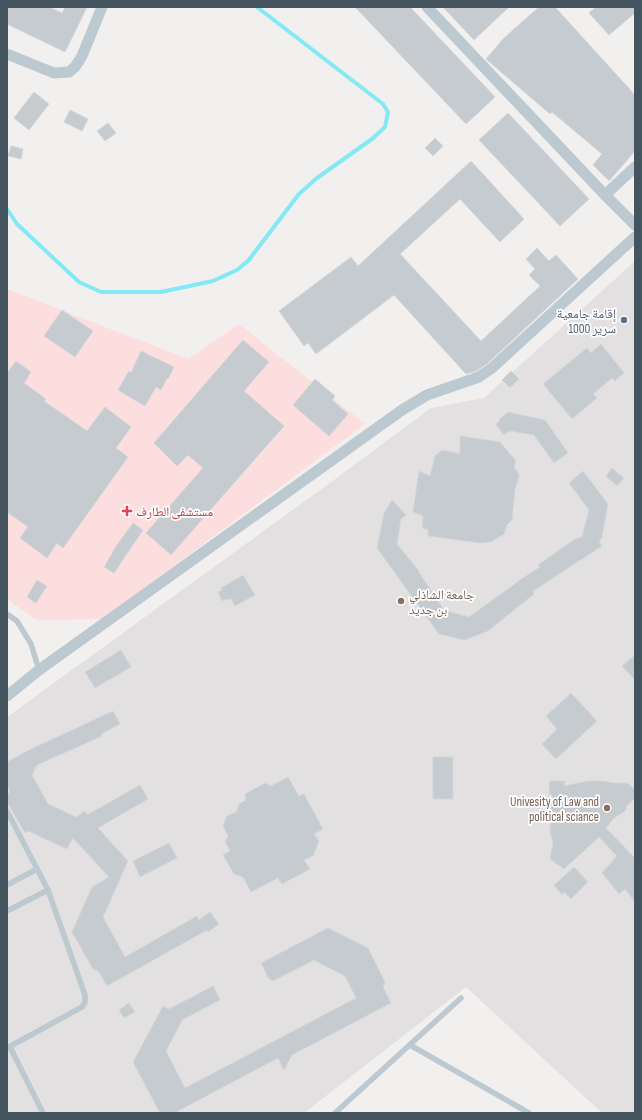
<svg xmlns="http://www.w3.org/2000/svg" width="642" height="1120" font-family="'Sofia Sans Condensed','Noto Naskh Arabic',sans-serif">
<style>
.education{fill:#e3e0e1}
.medical{fill:#fddede}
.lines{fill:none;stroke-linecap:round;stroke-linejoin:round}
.stream{stroke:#83e9f4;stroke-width:4}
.building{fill:#c6cbd0;stroke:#d3d6db}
.lane{stroke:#bcc9d0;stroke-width:5.5}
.street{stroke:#bcc9d0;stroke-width:11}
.service-dot{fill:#5c6f8a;stroke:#fff;stroke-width:1.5}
.health-dot{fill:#e0444e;stroke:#fff;stroke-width:1.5}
.education-dot{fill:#8d6e63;stroke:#fff;stroke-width:1.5}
.labels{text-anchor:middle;stroke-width:3.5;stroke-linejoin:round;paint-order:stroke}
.service-label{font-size:13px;fill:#4e5e75;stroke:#fff;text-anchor:end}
.health-label{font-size:13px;fill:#be3a42;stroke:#fff;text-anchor:start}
.education-label{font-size:13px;fill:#785e54;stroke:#fff;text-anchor:start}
</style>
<rect width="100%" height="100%" fill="#f2efef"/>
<!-- education -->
<polygon class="education" points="635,261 635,1113 602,1113 466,987 304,1113 7,1113 7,717 327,485 431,408 484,398"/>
<!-- medical -->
<polygon class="medical" points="7,289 188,359 239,324 365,424 102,619 36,620 7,599"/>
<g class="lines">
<!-- stream -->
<polyline class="stream" points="7,209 17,224 79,282 101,292 161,292 213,281 237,270 248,261 299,194 317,178 372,139 385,127 388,112 383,104 257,7"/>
</g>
<!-- building -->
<g class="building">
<polygon points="7,7 49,7 62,13 65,7 87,7 65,52 7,24"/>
<polygon points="355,7 410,7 495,97 466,124"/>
<polygon points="443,7 509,7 474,40"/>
<polygon points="539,7 555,7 635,95 635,151 609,181 593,165 602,154 552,112 550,114 486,59 504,38"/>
<polygon points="596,7 635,7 635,13 609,35 589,13"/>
<polygon points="34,92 49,104 29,130 14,118"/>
<polygon points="70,110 88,119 82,131 64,122"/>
<polygon points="508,113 589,199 560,226 479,140"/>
<polygon points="108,123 116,133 105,141 97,131"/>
<polygon points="435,138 443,146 433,156 425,148"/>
<polygon points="11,146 23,149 21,159 8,156"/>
<polygon points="471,161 524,219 500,242 460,199 400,254 481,341 540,286 529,275 535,269 526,259 537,248 549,261 556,255 578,279 488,363 476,371 466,374 394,295 316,354 308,343 304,346 279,311 351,257 358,266"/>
<polygon points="62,310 93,331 75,357 44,336"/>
<polygon points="243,340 269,362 244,391 284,426 171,555 146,533 203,468 188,455 177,466 154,443"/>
<polygon points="601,344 624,373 615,381 612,378 593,394 597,398 572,419 543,384 587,348 591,353"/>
<polygon points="141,351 174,367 168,379 167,378 161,390 156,387 145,406 118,390 129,371 131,373"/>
<polygon points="16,361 31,372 24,383 46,399 44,401 87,431 105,407 131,427 116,448 128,457 63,548 57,543 47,558 20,538 28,527 7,512 7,373"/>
<polygon points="511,371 519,379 510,388 502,380"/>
<polygon points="315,379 335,396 332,400 348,414 329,436 293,405"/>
<polygon points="508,412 545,420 568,453 554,463 534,435 510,431 504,435 496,425 500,419"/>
<polygon points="460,436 500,442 516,461 514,467 518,473 519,477 515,489 512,520 507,525 504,534 491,542 480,543 428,536 428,530 422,528 423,516 413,512 419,471 430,476 435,456 442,450 460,454"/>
<polygon points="612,468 624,478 617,486 606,476"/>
<polygon points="583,471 608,504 602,537 599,542 602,546 533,591 534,594 488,631 464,640 439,634 377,548 384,513 392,500 406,515 401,519 397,544 419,571 418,571 444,610 469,617 523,578 540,567 538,565 575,539 582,537 589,510 569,483"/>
<polygon points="133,523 143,530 114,573 104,567 117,545"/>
<polygon points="243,575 255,595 235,606 230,598 228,600 227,599 222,601 218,592 222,590 221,588"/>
<polygon points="37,580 47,586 36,603 27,597"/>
<polygon points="121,650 131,667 95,688 85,672"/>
<polygon points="635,655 635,680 622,666"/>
<polygon points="571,693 597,721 556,759 542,744 557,729 546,716"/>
<polygon points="113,711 120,724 101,734 102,736 37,765 32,775 48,804 76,817 85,811 87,815 140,785 148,799 98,828 128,861 103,917 125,957 197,916 199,920 210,912 219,924 208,932 207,930 107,986 99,972 93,969 72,932 92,887 109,877 73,838 67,849 28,831 25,833 7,802 7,797 10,791 7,786 7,762 29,750"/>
<rect x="433" y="757" width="20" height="42"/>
<polygon points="288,777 299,796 304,794 323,829 314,834 319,841 313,856 304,860 310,869 282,884 278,878 251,892 243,877 234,874 223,855 230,851 225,842 228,836 223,826 227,816 236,812 239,804 246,800 245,794 265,783 271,786"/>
<polygon points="550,781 565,781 564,786 588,781 602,781 613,783 628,783 635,790 635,798 627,806 625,811 613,819 606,828 635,858 635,902 625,889 619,894 602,873 617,856 599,837 564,869 550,859 553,843 550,832 552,795 549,794"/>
<polygon points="169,843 177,858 140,877 133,861"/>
<polygon points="574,867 588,882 571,899 564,892 562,895 554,885"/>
<polygon points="328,928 368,948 385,982 383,987 391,1003 292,1055 284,1070 278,1058 178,1111 176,1113 160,1113 133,1062 163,1006 169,1009 213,986 220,1000 182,1020 166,1051 185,1088 356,998 345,976 314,960 273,981 269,979 261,963"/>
<polygon points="129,1003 135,1012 124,1018 119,1010"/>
</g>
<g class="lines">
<!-- lane -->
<g class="lane">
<polyline points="7,614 17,621 31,644 39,670"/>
<polyline points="7,811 48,890 85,995 85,1002 82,1007 7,1048"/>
<polyline points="7,885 37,869"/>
<polyline points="7,911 48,890"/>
<polyline points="410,1045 529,1113"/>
<polyline points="10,1047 43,1113"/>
<polyline points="335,1113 461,998"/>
</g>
<!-- street -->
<g class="street">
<polyline points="427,7 605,195 635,167"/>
<polyline points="7,54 54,73 69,72 75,67 82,56 102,7"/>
<polyline points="605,195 635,225"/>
<polyline points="7,696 39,670 402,410 427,395 479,377 492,368 635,237"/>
</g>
</g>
<!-- markers -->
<circle class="service-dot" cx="624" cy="320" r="4"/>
<path class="health-dot" d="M125 505h4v4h4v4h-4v4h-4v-4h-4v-4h4z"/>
<g class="education-dot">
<circle cx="401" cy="601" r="4"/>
<circle cx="607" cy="808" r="4"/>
</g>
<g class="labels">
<!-- service labels -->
<g class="service-label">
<text x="616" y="318">إقامة جامعية<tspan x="616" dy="15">1000 سرير</tspan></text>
</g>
<!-- health labels -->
<g class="health-label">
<text x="136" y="516">مستشفى الطارف</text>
</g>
<!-- education labels -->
<g class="education-label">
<text x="409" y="599">جامعة الشاذلي<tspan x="409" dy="15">بن جديد</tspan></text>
<text x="599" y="806" text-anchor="end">Univesity of Law and<tspan x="599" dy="15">political sciance</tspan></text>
</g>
</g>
<!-- border -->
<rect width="642" height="1120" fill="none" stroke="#45555f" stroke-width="16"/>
</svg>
